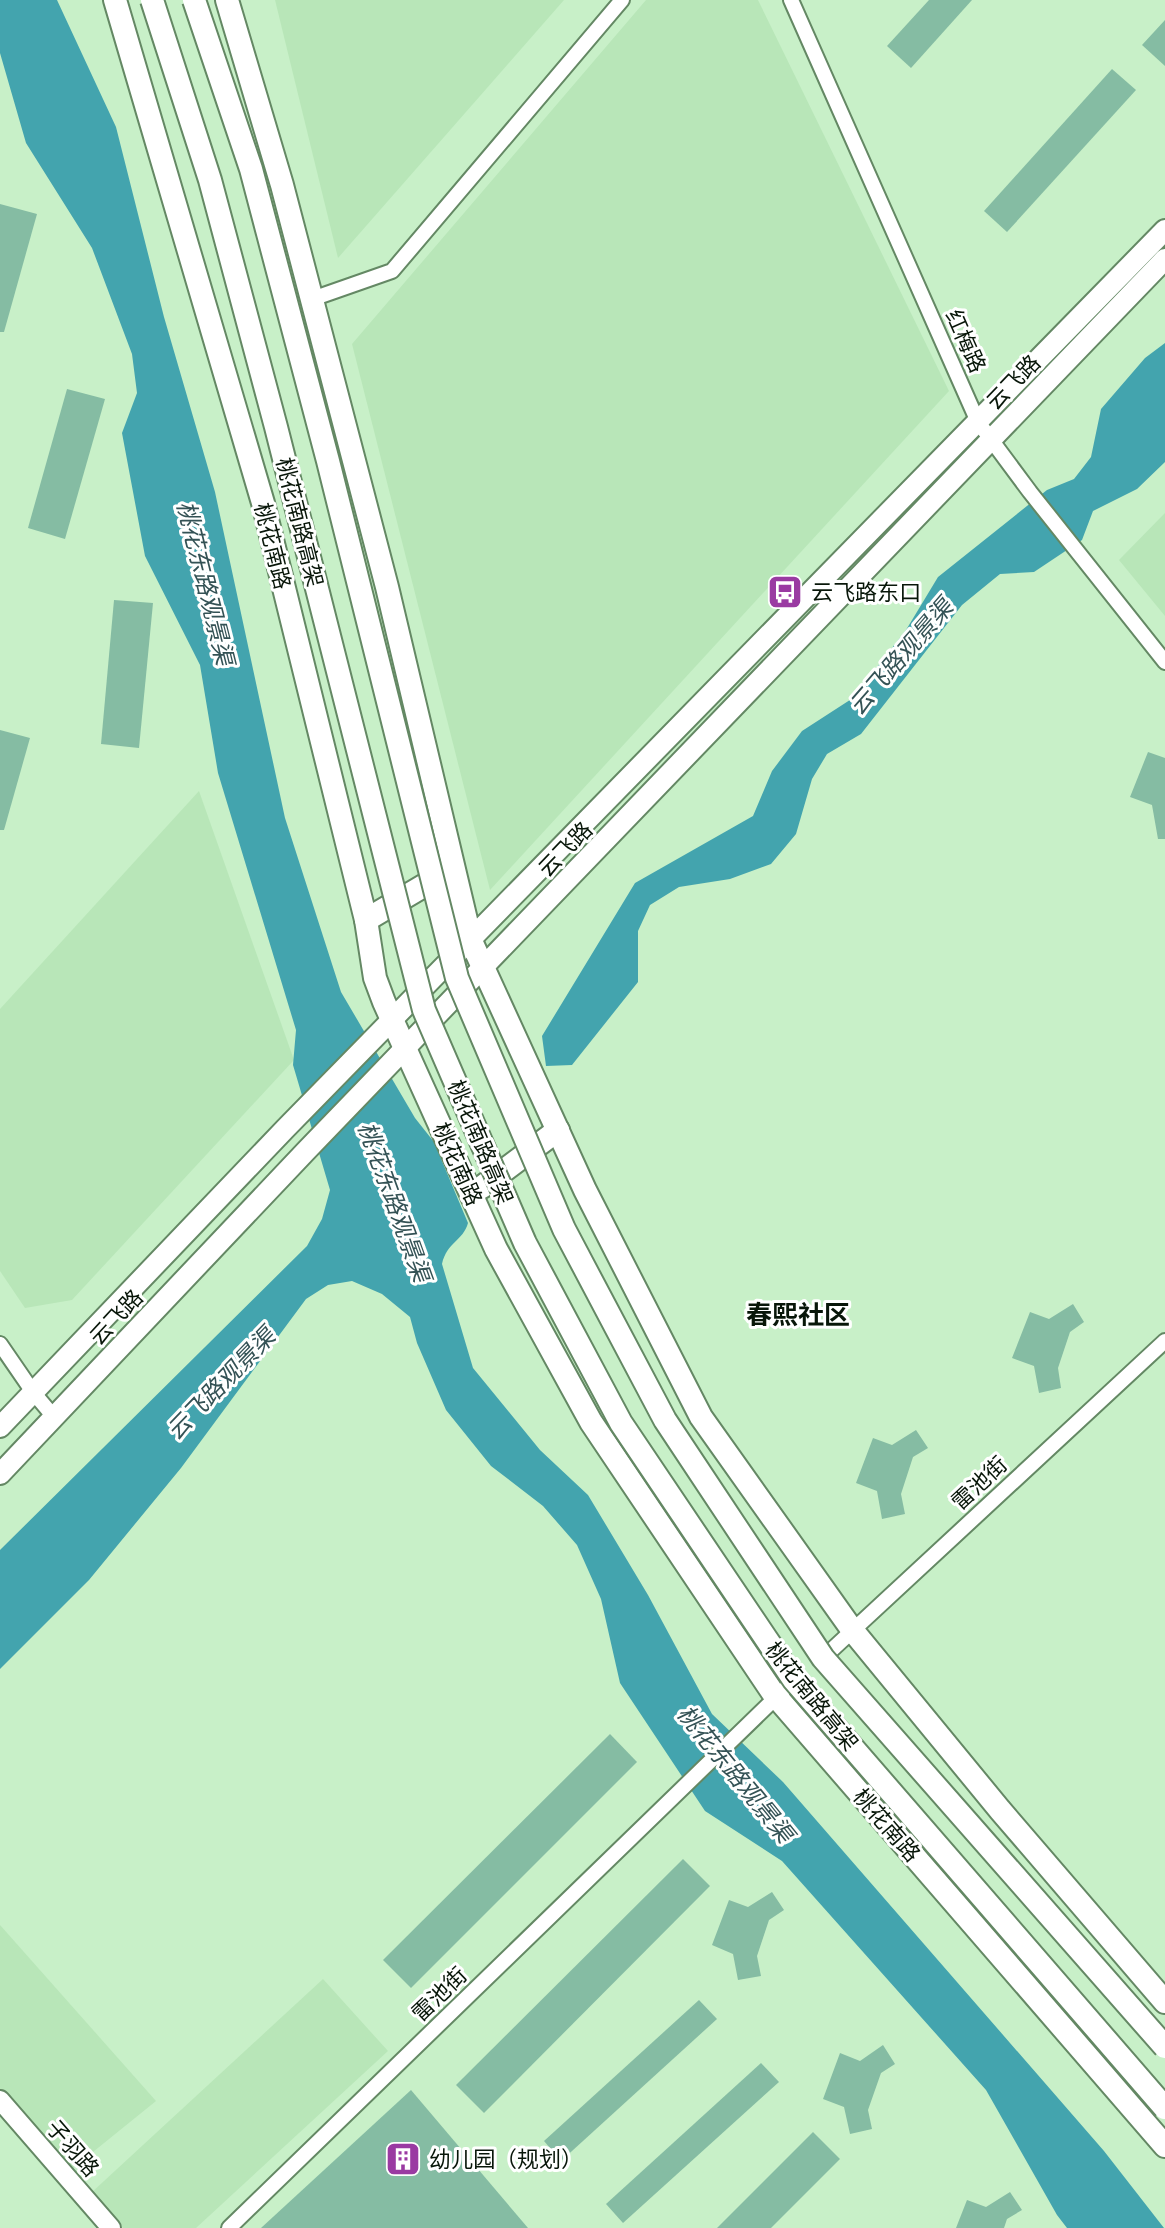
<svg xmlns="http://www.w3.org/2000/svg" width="1165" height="2228" font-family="'IBM Plex Sans','Noto Sans SC',sans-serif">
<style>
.built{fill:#b8e6b8}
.water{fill:#43a4ae}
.building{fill:#85bca3}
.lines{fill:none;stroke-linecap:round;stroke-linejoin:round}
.minor-casing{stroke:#648864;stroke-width:18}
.tertiary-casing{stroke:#648864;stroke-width:22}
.secondary-casing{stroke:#648864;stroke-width:24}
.primary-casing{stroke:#648864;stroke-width:26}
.minor{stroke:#fff;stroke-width:14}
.tertiary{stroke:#fff;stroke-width:18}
.secondary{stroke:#fff;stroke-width:20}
.primary{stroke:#fff;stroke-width:22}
.trunk-bridge-casing{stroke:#648864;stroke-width:26;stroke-linecap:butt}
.trunk-bridge{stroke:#fff;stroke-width:22}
.labels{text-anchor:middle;stroke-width:6;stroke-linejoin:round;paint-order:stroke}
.street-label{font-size:22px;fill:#081609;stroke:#fff}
.poi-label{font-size:22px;fill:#081609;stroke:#fff;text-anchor:start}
.water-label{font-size:24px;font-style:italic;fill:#345255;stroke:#fff}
.quarter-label{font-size:26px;font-weight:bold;fill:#081609;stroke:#fff}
</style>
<rect width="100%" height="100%" fill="#c8f0c8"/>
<!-- built -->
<g class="built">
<polygon points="275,0 564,0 338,258"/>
<polygon points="646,0 758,0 949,391 490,890 352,344"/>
<polygon points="1165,513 1165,616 1119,560"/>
<polygon points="199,791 294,1060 72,1300 25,1308 0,1271 0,1009"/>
<polygon points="0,1925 156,2101 62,2177 0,2101"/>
<polygon points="323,1979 388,2051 196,2228 123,2228 91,2193"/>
</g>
<!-- water -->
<g class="water">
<path d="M0,0H57L116,127L164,317L215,492L285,818L341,992L415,1118L434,1142L468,1223C463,1241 447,1242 442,1264L473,1368L540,1450L588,1495L648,1595L712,1714L783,1782L1104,2151L1164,2228H1067L1057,2215L986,2090L782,1861L705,1811L620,1683L601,1599L577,1545L543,1506L491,1466L446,1410L417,1343L410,1317L382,1294L352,1281L328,1285L306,1299L181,1468L89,1580L0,1669V1550L307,1246L322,1219L330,1190L293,1065L296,1030L218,773L200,665L145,556L122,433L137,393L132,354L92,248L26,143L0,53Z"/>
<polygon points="1165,343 1165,462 1137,489 1093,511 1082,540 1034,572 1000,574 962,605 861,734 827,754 812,779 796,834 771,864 730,879 679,887 650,905 638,931 638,982 572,1065 546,1066 542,1036 635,883 753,816 772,771 802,731 853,698 906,630 938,577 1047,490 1074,479 1091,457 1101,409 1145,358"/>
</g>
<!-- building -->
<g class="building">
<polygon points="929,0 972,0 911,68 887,46"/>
<polygon points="1165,20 1165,66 1142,45"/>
<polygon points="1112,69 1136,90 1007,232 984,211"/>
<polygon points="0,204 37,214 4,332 0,332"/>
<polygon points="67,389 105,399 65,539 28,528"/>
<polygon points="114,600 153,603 139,748 101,744"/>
<polygon points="0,730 30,738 4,830 0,830"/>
<polygon points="1148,752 1165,758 1165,839 1158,839 1152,805 1130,797"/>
<polygon points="1073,1304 1084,1322 1070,1332 1058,1368 1061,1388 1039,1393 1034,1366 1012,1358 1030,1312 1049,1319"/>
<polygon points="916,1430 928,1448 913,1457 901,1494 905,1514 882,1519 877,1491 856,1483 873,1438 892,1445"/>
<polygon points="610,1734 637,1762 411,1988 383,1960"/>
<polygon points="683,1859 710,1886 484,2113 456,2085"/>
<polygon points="772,1892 784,1910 769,1920 757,1956 761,1976 738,1980 733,1954 712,1945 729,1900 748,1907"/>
<polygon points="699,2000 717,2019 561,2161 544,2141"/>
<polygon points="883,2045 895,2064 881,2073 868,2110 872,2129 850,2134 844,2107 823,2099 840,2053 860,2061"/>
<polygon points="761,2063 779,2082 623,2223 606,2204"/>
<polygon points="411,2090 528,2228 261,2228"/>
<polygon points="813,2132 840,2159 771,2228 717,2228"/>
<polygon points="1010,2192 1022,2210 1007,2219 1004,2228 956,2228 967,2200 986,2207"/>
</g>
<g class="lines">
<!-- minor casing -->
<g class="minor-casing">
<g id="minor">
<polyline points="791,0 978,422 1030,492 1165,662"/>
<polyline points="312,299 392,271 622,0"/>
<polyline points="0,1344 33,1392 54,1417"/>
<polyline points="823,1658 1165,1341"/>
<polyline points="229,2228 794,1680"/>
</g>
</g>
<!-- tertiary casing -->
<g class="tertiary-casing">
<polyline id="tertiary" points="0,2100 111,2228"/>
</g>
<!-- secondary casing -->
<g class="secondary-casing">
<g id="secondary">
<polyline points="0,1427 285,1129 1165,230"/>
<polyline points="0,1474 305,1152 1165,259"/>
</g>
</g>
<!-- primary casing -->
<g class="primary-casing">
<g id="primary">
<polyline points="115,0 263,503 366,920 375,978 384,1002 496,1249 591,1422 773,1693 1165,2146"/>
<polyline points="227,0 282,185 387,587 471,941 585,1190 701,1417 853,1631 1000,1810 1165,2002"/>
<polyline points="366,920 447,872"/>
<polyline points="482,1187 558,1130"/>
</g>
</g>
<!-- minor -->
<use href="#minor" class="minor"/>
<!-- tertiary -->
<use href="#tertiary" class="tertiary"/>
<!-- secondary -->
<use href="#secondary" class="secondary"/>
<!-- primary -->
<use href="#primary" class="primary"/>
<!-- trunk-bridge casing -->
<g class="trunk-bridge-casing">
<g id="trunk-bridge">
<polyline points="152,0 210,180 276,427 424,1010 525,1243 621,1423 794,1680 1165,2108"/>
<polyline points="194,0 251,169 328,461 457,978 564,1229 665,1420 823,1658 1165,2047"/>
</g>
</g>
<!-- trunk-bridge -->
<use href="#trunk-bridge" class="trunk-bridge"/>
</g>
<!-- icons -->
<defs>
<g id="bus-square" transform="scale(1.8)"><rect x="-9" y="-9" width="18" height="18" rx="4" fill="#9a3aa2" stroke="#fff"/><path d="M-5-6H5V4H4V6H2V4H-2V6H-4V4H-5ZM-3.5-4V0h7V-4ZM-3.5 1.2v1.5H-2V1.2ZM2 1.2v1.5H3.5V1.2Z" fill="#fff"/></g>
<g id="building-square" transform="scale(1.8)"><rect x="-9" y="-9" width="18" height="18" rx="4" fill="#9a3aa2" stroke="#fff"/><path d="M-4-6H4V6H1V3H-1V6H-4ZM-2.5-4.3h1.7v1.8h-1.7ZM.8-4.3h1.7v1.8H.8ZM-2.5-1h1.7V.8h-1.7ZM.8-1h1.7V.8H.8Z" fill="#fff"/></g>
</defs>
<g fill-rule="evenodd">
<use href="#bus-square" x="785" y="592"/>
<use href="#building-square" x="403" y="2159"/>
</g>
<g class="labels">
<!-- street labels -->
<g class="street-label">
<text transform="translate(966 341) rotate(66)" y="8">红梅路</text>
<text transform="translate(1013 382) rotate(-46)" y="8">云飞路</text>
<text transform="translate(300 522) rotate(76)" y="8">桃花南路高架</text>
<text transform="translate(273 546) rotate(76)" y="8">桃花南路</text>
<text transform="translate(565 849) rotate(-46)" y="8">云飞路</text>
<text transform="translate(481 1142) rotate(67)" y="8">桃花南路高架</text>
<text transform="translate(458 1164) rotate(66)" y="8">桃花南路</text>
<text transform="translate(116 1317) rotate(-47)" y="8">云飞路</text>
<text transform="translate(979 1483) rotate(-43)" y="8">雷池街</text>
<text transform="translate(812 1696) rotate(51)" y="8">桃花南路高架</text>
<text transform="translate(887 1825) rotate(49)" y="8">桃花南路</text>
<text transform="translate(439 1994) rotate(-44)" y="8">雷池街</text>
<text transform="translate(73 2148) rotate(49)" y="8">子羽路</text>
</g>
<!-- poi labels -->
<g class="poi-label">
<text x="811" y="600">云飞路东口</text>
<text x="429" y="2167">幼儿园（规划）</text>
</g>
<!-- water labels -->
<g class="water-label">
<text transform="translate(205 583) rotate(76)" y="8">桃花东路观景渠</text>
<text transform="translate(901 657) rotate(-49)" y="8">云飞路观景渠</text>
<text transform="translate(394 1202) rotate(70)" y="8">桃花东路观景渠</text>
<text transform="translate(221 1384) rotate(-46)" y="8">云飞路观景渠</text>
<text transform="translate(735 1774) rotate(51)" y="8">桃花东路观景渠</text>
</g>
<!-- quarter labels -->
<g class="quarter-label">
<text x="798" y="1324">春熙社区</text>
</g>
</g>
</svg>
